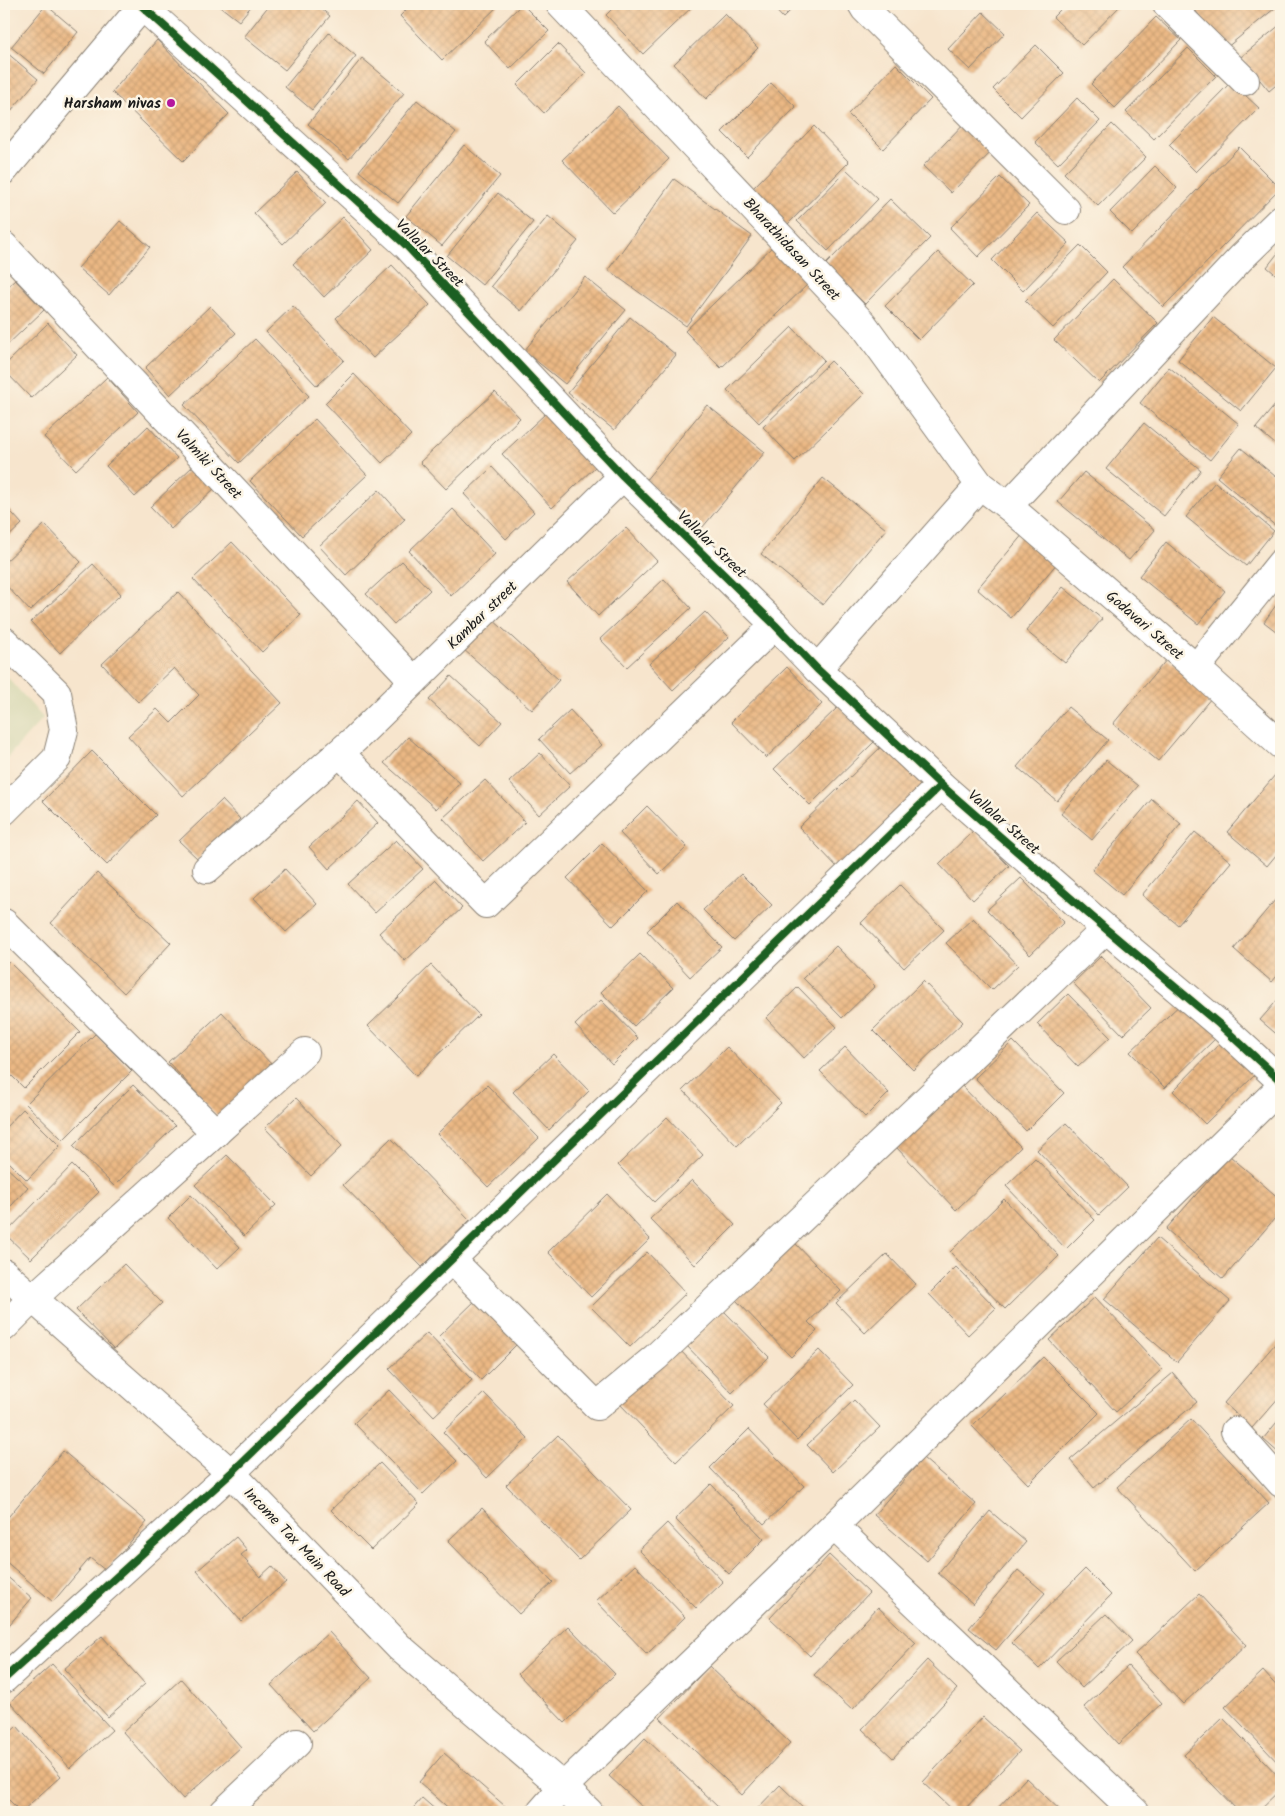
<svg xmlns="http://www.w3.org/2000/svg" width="1285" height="1816" font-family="Kalam,sans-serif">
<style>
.built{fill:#deddbb}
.building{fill:url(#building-cross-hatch)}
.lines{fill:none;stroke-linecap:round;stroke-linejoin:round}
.minor-casing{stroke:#8a8074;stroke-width:30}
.minor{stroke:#fff;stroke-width:28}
.cycleway-casing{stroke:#fcf5e5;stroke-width:11}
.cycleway{stroke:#1b5e20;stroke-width:8}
.poi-dot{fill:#b5179e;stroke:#fcf5e5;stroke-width:2}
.labels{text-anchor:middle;stroke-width:5;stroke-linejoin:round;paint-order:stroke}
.poi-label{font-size:15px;font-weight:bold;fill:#1c1c1c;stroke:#fcf5e5;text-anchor:end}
.street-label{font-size:15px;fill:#1c1c1c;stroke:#fcf5e5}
</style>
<defs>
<pattern id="building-cross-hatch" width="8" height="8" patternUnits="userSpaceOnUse" patternTransform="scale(1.25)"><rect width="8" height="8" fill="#ebb884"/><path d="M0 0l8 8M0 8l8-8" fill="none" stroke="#c99e71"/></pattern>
</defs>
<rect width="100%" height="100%" fill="#fcf5e5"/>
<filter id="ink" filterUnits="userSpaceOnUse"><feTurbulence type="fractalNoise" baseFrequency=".02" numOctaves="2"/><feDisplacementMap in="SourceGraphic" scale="10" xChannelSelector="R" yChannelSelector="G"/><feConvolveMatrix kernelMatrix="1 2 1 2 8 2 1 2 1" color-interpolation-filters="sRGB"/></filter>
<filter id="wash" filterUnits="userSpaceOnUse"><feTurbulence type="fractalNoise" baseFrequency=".0096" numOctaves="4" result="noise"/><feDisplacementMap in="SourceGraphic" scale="20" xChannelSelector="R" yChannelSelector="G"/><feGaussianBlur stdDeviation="1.12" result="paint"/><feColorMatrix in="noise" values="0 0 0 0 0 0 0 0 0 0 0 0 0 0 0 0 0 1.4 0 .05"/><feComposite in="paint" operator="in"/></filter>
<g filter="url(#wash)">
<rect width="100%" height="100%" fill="#f7e5cd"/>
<!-- built -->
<polygon class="built" points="4,673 43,718 4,761"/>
<g id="blocks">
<!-- building -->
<g class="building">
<polygon points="217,4 253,4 239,21"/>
<polygon points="270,4 315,4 330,16 285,70 244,37"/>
<polygon points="412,4 500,4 442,60 400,16"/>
<polygon points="522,4 549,31 510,69 484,41"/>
<polygon points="617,4 695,4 643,54 606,15"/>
<polygon points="770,4 797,4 783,18"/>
<polygon points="1066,4 1122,4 1082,45 1053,17"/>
<polygon points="1190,4 1280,4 1226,48"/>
<polygon points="46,5 78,32 44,74 11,47"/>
<polygon points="983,12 1005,33 970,70 948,49"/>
<polygon points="725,14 758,48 706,99 674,64"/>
<polygon points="1156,17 1181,40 1115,108 1091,84"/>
<polygon points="1281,24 1281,81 1269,91 1241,57"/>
<polygon points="329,33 356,56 312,110 285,87"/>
<polygon points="157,40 229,114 183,161 112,92"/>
<polygon points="558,44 586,73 544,113 517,85"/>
<polygon points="1036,45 1064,73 1021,117 993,89"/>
<polygon points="1188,48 1216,76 1154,139 1126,112"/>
<polygon points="6,52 38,79 4,119 4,55"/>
<polygon points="362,58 404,93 349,159 308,124"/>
<polygon points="896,64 931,99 883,149 848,114"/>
<polygon points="1231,82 1259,108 1196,172 1169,145"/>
<polygon points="771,83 796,107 747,157 722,132"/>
<polygon points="1077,98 1100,121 1058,164 1035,142"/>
<polygon points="417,100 456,132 398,203 359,171"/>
<polygon points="618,106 669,159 613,213 562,160"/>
<polygon points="970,117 998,145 951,193 923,166"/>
<polygon points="1112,124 1146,157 1098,206 1064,173"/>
<polygon points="814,126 849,162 786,226 750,191"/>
<polygon points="464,145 500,176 442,246 406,216"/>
<polygon points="1239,147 1280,188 1163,307 1122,267"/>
<polygon points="1155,166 1177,188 1132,234 1110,212"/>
<polygon points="847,170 878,199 828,251 797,221"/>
<polygon points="297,172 326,203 283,244 254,213"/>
<polygon points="1000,177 1029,205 978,257 950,228"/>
<polygon points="674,179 752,236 686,326 608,270"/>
<polygon points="498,193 533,222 482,285 447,256"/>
<polygon points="890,199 930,238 865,304 825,265"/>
<polygon points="1037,213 1069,243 1023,291 992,260"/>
<polygon points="548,216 578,241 521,311 491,286"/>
<polygon points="343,217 373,250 324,297 293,264"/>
<polygon points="120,221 150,247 109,295 78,268"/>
<polygon points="774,245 810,282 721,368 685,331"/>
<polygon points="1080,245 1107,272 1053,328 1025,301"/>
<polygon points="1281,249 1281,279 1267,267"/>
<polygon points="938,252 973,285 919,340 885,306"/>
<polygon points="392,265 430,305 373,358 336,318"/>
<polygon points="585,277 626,310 565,384 524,351"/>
<polygon points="1113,279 1158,323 1099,383 1054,340"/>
<polygon points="15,280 44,310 4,348 4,290"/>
<polygon points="210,306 236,333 170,395 145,368"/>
<polygon points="293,306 344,360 317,386 266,332"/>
<polygon points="630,317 676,355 614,430 568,393"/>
<polygon points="1213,317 1276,368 1241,411 1178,360"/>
<polygon points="48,323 77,355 31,398 4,370 4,366"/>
<polygon points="792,327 824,360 759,423 727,390"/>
<polygon points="255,339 309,396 239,463 184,405"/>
<polygon points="831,361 864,394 795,461 763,427"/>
<polygon points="1169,367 1239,424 1210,460 1140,403"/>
<polygon points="354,374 411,435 382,463 325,403"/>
<polygon points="107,377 138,412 76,470 44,437"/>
<polygon points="495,392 520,418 446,489 420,462"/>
<polygon points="1281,398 1281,449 1256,428"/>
<polygon points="707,405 765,452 702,528 645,481"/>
<polygon points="545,414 595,467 552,508 502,454"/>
<polygon points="315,419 367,475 302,536 250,481"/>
<polygon points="1144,423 1201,470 1164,516 1106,469"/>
<polygon points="148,426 177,458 135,497 106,466"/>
<polygon points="1241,448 1281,481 1281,524 1278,528 1217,477"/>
<polygon points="194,465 215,488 171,529 150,507"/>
<polygon points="492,467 534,512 506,539 464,494"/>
<polygon points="1084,472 1155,530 1129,560 1058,502"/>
<polygon points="823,478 886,529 823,605 761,554"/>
<polygon points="1215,482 1274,531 1246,566 1186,517"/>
<polygon points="379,490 405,519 346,575 319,546"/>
<polygon points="4,504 22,524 4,541"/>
<polygon points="453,509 495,554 451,596 409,551"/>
<polygon points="45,524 81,562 30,611 4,583 4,563"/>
<polygon points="626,528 657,561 598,616 567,582"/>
<polygon points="1024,533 1058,562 1011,618 977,589"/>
<polygon points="232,542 301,615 262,652 193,579"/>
<polygon points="1166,542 1225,591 1198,624 1139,576"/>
<polygon points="402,561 430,590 394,624 366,594"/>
<polygon points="93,564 121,594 60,653 31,622"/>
<polygon points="664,579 691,608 627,667 600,639"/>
<polygon points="1063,587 1102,619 1065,663 1026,631"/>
<polygon points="178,592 282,703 183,796 128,736 157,709 171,723 199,695 174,668 138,702 102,664"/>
<polygon points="1281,598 1281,635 1264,622"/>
<polygon points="705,612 729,637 673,690 649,664"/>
<polygon points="491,618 559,680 532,710 463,649"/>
<polygon points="1167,659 1212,697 1158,761 1113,724"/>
<polygon points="787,667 822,704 766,758 731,722"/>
<polygon points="451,676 502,722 480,746 429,700"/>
<polygon points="839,706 874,742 810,805 774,769"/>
<polygon points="1068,707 1108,740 1057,801 1017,767"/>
<polygon points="570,710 602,745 570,773 539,739"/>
<polygon points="408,737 460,783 436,809 384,763"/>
<polygon points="887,741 928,784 839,869 799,827"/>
<polygon points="92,751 156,815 107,865 43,801"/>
<polygon points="540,753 570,786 539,815 509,782"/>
<polygon points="1106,760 1138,786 1092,840 1061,814"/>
<polygon points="1281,768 1281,849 1267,866 1227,832"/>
<polygon points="485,780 525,822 483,861 443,818"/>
<polygon points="1152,799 1181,824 1122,895 1092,870"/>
<polygon points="222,800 240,819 198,859 179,841"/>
<polygon points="358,801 378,823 329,869 309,847"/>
<polygon points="647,806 687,847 659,874 620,833"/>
<polygon points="974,830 1009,866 973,900 939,864"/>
<polygon points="1195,832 1231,862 1178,925 1142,895"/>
<polygon points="396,840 423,869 375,913 348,884"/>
<polygon points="602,843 648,891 613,926 567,878"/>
<polygon points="285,869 317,904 286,932 254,898"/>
<polygon points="97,873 171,943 124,993 51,923"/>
<polygon points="741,874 772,905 734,941 703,910"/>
<polygon points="1021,878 1064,922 1030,955 987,910"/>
<polygon points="436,880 462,908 405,961 379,933"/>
<polygon points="900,885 944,930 904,968 861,923"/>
<polygon points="1281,893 1281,971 1272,982 1234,949"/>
<polygon points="677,901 722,947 690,977 647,931"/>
<polygon points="973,918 1018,965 992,990 946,943"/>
<polygon points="836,946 875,986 842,1018 803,978"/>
<polygon points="640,954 673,988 634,1026 601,992"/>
<polygon points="1101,956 1151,1008 1123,1035 1073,983"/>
<polygon points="9,962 80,1032 24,1088 4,1068 4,967"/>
<polygon points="431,965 479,1015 416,1076 368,1026"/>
<polygon points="923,981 963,1022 913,1070 873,1030"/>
<polygon points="798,987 837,1027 804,1058 766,1018"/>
<polygon points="1068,994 1110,1037 1078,1067 1037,1024"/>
<polygon points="1281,996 1281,1038 1260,1020"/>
<polygon points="1186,999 1220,1034 1165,1088 1130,1052"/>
<polygon points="601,1000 638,1038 612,1064 575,1025"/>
<polygon points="222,1012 273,1066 218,1116 168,1062"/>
<polygon points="95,1034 132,1071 63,1140 26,1104"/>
<polygon points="1227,1036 1260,1070 1205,1124 1173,1091"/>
<polygon points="1013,1041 1064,1093 1026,1131 975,1078"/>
<polygon points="727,1047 781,1103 737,1146 683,1090"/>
<polygon points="845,1047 889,1093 865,1117 820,1071"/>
<polygon points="553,1054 589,1091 549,1130 513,1092"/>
<polygon points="960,1084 1021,1147 956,1210 895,1146"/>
<polygon points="133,1085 175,1126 114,1186 73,1146"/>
<polygon points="487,1085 539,1138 488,1187 437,1134"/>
<polygon points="296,1098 342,1146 311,1176 265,1128"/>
<polygon points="23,1109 60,1146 27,1180 4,1157 4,1129"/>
<polygon points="667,1117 703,1155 654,1202 618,1165"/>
<polygon points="1066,1123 1128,1187 1099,1215 1037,1150"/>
<polygon points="391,1138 470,1220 422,1267 343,1185"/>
<polygon points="227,1155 276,1205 244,1236 195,1185"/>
<polygon points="1230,1156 1281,1200 1281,1211 1223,1279 1166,1229"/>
<polygon points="1035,1158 1095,1220 1066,1249 1006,1186"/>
<polygon points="4,1165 28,1187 4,1214"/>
<polygon points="72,1165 99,1192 31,1259 5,1234"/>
<polygon points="692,1180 735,1225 695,1265 650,1219"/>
<polygon points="607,1194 650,1239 591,1297 548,1252"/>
<polygon points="191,1195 240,1247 217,1269 168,1218"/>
<polygon points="1004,1199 1059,1256 1005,1309 950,1252"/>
<polygon points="1157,1238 1230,1301 1177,1362 1104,1299"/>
<polygon points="794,1242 841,1291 808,1322 817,1331 791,1357 735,1299"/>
<polygon points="647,1252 686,1293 630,1347 591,1307"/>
<polygon points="887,1254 916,1284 865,1333 836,1303"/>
<polygon points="124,1264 162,1303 114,1349 76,1310"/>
<polygon points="956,1267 996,1308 968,1335 929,1294"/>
<polygon points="479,1297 521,1340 481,1380 439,1336"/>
<polygon points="1095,1297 1162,1369 1116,1412 1049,1340"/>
<polygon points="722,1309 769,1357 732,1393 685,1344"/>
<polygon points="427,1333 472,1380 434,1416 389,1369"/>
<polygon points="1281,1337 1281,1395 1252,1428 1224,1403"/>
<polygon points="676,1346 734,1406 676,1462 618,1402"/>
<polygon points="819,1350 853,1385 797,1440 763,1404"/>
<polygon points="1043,1357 1099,1413 1028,1484 972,1426"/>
<polygon points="1173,1373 1197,1402 1094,1488 1070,1460"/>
<polygon points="389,1390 457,1461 423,1494 354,1423"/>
<polygon points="484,1393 528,1438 487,1478 443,1432"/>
<polygon points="854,1400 880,1427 833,1472 807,1445"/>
<polygon points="1281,1417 1281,1455 1263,1439"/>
<polygon points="1191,1419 1269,1503 1195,1571 1117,1487"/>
<polygon points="749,1429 804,1486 764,1524 710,1468"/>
<polygon points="558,1435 631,1510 579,1560 506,1485"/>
<polygon points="63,1451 147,1522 106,1571 90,1558 53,1602 4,1560 4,1522"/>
<polygon points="923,1458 976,1504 927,1561 874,1515"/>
<polygon points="380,1463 419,1504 371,1550 331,1510"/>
<polygon points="711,1484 764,1539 729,1574 675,1519"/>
<polygon points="482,1508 553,1582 519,1614 448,1541"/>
<polygon points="990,1511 1026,1542 973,1604 938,1573"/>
<polygon points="667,1523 723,1582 696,1608 639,1550"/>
<polygon points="236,1537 247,1550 241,1555 260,1577 272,1566 286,1582 241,1621 197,1571"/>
<polygon points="829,1555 869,1593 810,1656 770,1618"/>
<polygon points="635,1565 685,1617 647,1654 596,1601"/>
<polygon points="1085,1569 1111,1595 1039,1669 1012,1643"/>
<polygon points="1018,1570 1045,1593 996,1650 969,1628"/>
<polygon points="4,1574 32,1598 4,1631"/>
<polygon points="1199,1594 1246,1645 1183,1704 1135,1654"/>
<polygon points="878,1607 916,1643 852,1710 814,1675"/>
<polygon points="1106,1614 1132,1641 1082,1688 1056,1661"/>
<polygon points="568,1626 615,1674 565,1723 518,1674"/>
<polygon points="329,1632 371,1678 313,1731 271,1685"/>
<polygon points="102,1636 145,1684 108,1717 64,1669"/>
<polygon points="927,1660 957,1689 893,1758 862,1729"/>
<polygon points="52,1664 112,1730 70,1768 10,1702"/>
<polygon points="709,1666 790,1743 742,1795 660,1718"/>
<polygon points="1128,1666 1162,1703 1118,1744 1084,1707"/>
<polygon points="1263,1671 1281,1691 1281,1766 1225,1707"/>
<polygon points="181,1679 241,1747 183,1799 123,1732"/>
<polygon points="983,1717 1020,1751 962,1812 955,1812 923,1782"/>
<polygon points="1223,1718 1281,1779 1281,1789 1257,1812 1239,1812 1184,1755"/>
<polygon points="17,1726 61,1776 21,1812 4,1795 4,1738"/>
<polygon points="645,1738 718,1807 713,1812 648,1812 609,1776"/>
<polygon points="444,1753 505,1806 500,1812 453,1812 419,1782"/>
<polygon points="1026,1778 1062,1812 994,1812"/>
<polygon points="780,1785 808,1812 754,1812"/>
<polygon points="422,1798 438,1812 410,1812"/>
</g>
</g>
</g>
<g filter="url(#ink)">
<use href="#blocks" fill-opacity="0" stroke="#8a8074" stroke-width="1"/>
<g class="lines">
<!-- minor casing -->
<g class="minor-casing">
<g id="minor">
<polyline points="560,4 863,324 980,485 1008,506 1196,668 1281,745"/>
<polyline points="862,4 865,9 1066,210"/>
<polyline points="1167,4 1245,81"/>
<polyline points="142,6 406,245 623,476 775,625 817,669 941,785 1106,929 1219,1024 1281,1081"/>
<polyline points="4,170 144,4"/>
<polyline points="4,246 414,681"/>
<polyline points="1008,506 1241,258 1281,219"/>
<polyline points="4,641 57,693 64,730 57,758 4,811"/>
<polyline points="1196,668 1281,563"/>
<polyline points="817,669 980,485"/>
<polyline points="340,753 486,904 775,625"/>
<polyline points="207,869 355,739 623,476"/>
<polyline points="4,923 216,1133"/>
<polyline points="452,1260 597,1406 656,1357 1106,929"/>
<polyline points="4,1273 231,1473 399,1647 563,1787 589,1812"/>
<polyline points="4,1327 32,1299 305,1052"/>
<polyline points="1235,1431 1281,1483"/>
<polyline points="834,1526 1135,1812"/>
<polyline points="4,1679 231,1473 941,785"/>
<polyline points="224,1812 297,1743"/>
<polyline points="541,1812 563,1787 834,1526 1281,1087"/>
</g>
</g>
<!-- minor -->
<use href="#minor" class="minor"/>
<!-- cycleway casing -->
<g class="cycleway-casing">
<g id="cycleway">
<polyline points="142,6 406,245 623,476 775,625 817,669 941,785 1106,929 1219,1024 1281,1081"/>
<polyline points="4,1679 231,1473 941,785"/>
</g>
</g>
<!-- cycleway -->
<use href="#cycleway" class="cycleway"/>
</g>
</g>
<!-- markers -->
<circle class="poi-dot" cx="171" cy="103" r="5"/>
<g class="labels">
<!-- poi labels -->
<g class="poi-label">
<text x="161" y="108">Harsham nivas</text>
</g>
<!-- street labels -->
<g class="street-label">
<text transform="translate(792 249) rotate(47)" y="5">Bharathidasan Street</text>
<text transform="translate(430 253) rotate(45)" y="5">Vallalar Street</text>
<text transform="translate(209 464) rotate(47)" y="5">Valmiki Street</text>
<text transform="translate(712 544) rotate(44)" y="5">Vallalar Street</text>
<text transform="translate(482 615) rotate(-44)" y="5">Kambar street</text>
<text transform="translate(1145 625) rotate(41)" y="5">Godavari Street</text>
<text transform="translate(1004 822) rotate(41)" y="5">Vallalar Street</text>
<text transform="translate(297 1542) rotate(46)" y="5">Income Tax Main Road</text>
</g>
</g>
<!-- margin -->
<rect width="1285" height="1816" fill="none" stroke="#fcf5e5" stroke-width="20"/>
</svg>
